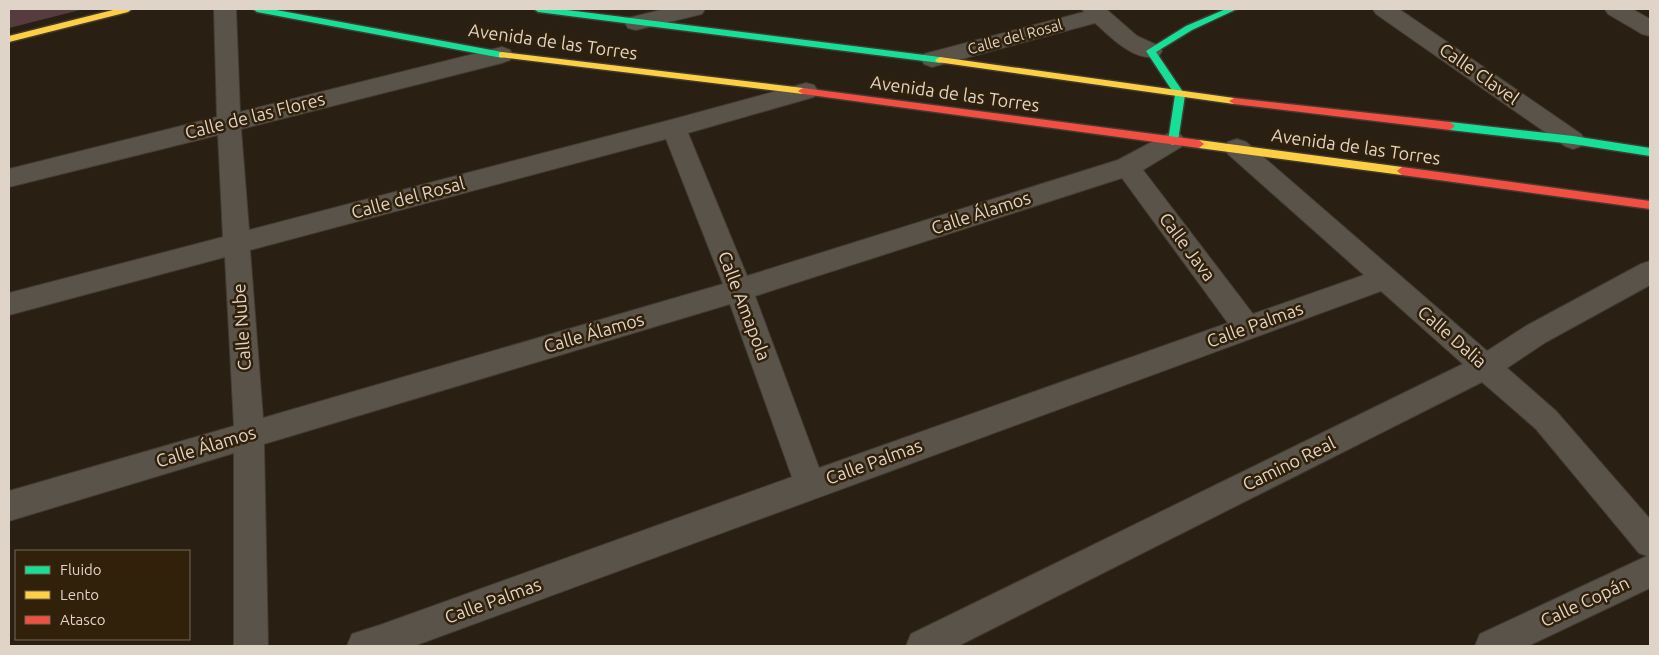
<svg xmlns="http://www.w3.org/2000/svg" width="1659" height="655" font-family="Ubuntu,sans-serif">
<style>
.green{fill:#573c3f}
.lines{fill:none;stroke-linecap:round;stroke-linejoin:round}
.street-casing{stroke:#433b32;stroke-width:2}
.fast-casing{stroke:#433b32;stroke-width:3}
.slow-casing{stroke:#433b32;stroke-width:3}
.jam-casing{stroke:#433b32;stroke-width:3}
.street{fill:#5a534a;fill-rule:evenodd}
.fast{fill:#16e098;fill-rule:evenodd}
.slow{fill:#ffcf43;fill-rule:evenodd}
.jam{fill:#f24e42;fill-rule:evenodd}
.labels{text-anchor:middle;stroke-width:5;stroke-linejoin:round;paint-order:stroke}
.far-street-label{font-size:15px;fill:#dfd4c7;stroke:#31210b}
.street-label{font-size:18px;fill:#dfd4c7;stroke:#31210b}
</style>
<rect width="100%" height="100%" fill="#292013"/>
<!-- green -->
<polygon class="green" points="9,9 84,9 9,28"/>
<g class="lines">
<!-- street casing -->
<g class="street-casing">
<g id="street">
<path d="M214,9H236L240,112L502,47L510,50L513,55L510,60L502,63L241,129L249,230L674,119L806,83L814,85L818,91L814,97L688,133L747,276L1118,160L1165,135L1173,132L1181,135L1185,141L1181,147L1143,170L1253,314L1364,275L1228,154L1225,148L1228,142L1237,139L1246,142L1487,351L1526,326L1641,264L1650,261V285L1546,342L1507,368L1556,411L1650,519V588L1528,646H1475L1480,634L1647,556L1639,553L1536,429L1482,382L958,646H906L911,634L1463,364L1381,291L414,646H347L352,634L383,624L792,477L730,304L264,444L268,646H234V453L9,521V491L234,426L225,257L9,315V293L223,237L218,135L9,187V169L217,117ZM666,139L723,284L263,418L250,250ZM1122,178L1228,323L819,468L755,296Z"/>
<polygon points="665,9 705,9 702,14 636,30 628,28 625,23 628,18"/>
<path d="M1082,9H1106L1137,36L1159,46L1162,51L1159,56C1135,63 1112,38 1095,23L932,67L924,64L921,59L924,54L1084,12Z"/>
<polygon points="1373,9 1399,9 1581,134 1585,140 1581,146 1573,149 1565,146 1376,14"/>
<polygon points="1605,9 1632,9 1650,19 1650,36 1642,34 1608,14"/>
</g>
</g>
<!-- fast casing -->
<g class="fast-casing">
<g id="fast">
<polygon points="253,9 271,9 502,52 507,55 502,58 257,12"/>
<polygon points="534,9 559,9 940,57 945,60 940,63 538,12"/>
<polygon points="1226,9 1237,9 1192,30 1156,52 1185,95 1178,141 1173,145 1170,144 1168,141 1175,95 1146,51 1186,26"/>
<polygon points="1450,122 1573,136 1650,148 1650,156 1573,144 1450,130 1445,126"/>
</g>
</g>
<!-- slow casing -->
<g class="slow-casing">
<g id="slow">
<polygon points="117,9 132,9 128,12 9,42 9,36"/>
<polygon points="502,52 803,88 808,91 803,94 499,57 499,53"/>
<polygon points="940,57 1234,98 1239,101 1234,104 937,62 935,60"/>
<polygon points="1199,140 1402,167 1407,171 1402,175 1199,148 1194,144"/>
</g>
</g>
<!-- jam casing -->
<g class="jam-casing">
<g id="jam">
<polygon points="803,88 1199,140 1204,144 1199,148 803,94 798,91"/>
<polygon points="1234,98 1450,122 1455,126 1450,130 1234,104 1229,101"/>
<polygon points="1402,167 1650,201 1650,209 1402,175 1397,171"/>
</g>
</g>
<!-- street -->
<use href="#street" class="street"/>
<!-- fast -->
<use href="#fast" class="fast"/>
<!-- slow -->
<use href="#slow" class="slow"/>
<!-- jam -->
<use href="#jam" class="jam"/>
</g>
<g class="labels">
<!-- far-street labels -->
<g class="far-street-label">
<text transform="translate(1015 37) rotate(-15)" y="5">Calle del Rosal</text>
</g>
<!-- street labels -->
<g class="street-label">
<text transform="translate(553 42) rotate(8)" y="6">Avenida de las Torres</text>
<text transform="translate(1479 74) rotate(35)" y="6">Calle Clavel</text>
<text transform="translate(955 94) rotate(8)" y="6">Avenida de las Torres</text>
<text transform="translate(255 116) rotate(-14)" y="6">Calle de las Flores</text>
<text transform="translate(1356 147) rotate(8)" y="6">Avenida de las Torres</text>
<text transform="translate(408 198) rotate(-15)" y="6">Calle del Rosal</text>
<text transform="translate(981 213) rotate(-18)" y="6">Calle Álamos</text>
<text transform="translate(1187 247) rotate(53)" y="6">Calle Java</text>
<text transform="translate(744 306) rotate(69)" y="6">Calle Amapola</text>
<text transform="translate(1255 325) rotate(-20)" y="6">Calle Palmas</text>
<text transform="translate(242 327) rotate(-94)" y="6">Calle Nube</text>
<text transform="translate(594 333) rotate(-16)" y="6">Calle Álamos</text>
<text transform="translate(1452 337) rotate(41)" y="6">Calle Dalia</text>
<text transform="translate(206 447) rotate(-17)" y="6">Calle Álamos</text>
<text transform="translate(874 462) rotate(-20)" y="6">Calle Palmas</text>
<text transform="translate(1289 464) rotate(-26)" y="6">Camino Real</text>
<text transform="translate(493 601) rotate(-20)" y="6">Calle Palmas</text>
<text transform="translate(1585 602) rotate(-25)" y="6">Calle Copán</text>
</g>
</g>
<!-- border -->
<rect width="1659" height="655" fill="none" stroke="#dfd4c7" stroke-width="20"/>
<!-- legend -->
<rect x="15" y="550" width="175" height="90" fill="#31210b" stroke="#776956"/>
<rect x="25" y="566" width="25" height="8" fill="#16e098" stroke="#776956"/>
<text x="60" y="575" font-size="15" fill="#dfd4c7">Fluido</text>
<rect x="25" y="591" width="25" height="8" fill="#ffcf43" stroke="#776956"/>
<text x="60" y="600" font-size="15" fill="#dfd4c7">Lento</text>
<rect x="25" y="616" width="25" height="8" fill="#f24e42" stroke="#776956"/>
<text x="60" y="625" font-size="15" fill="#dfd4c7">Atasco</text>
</svg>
